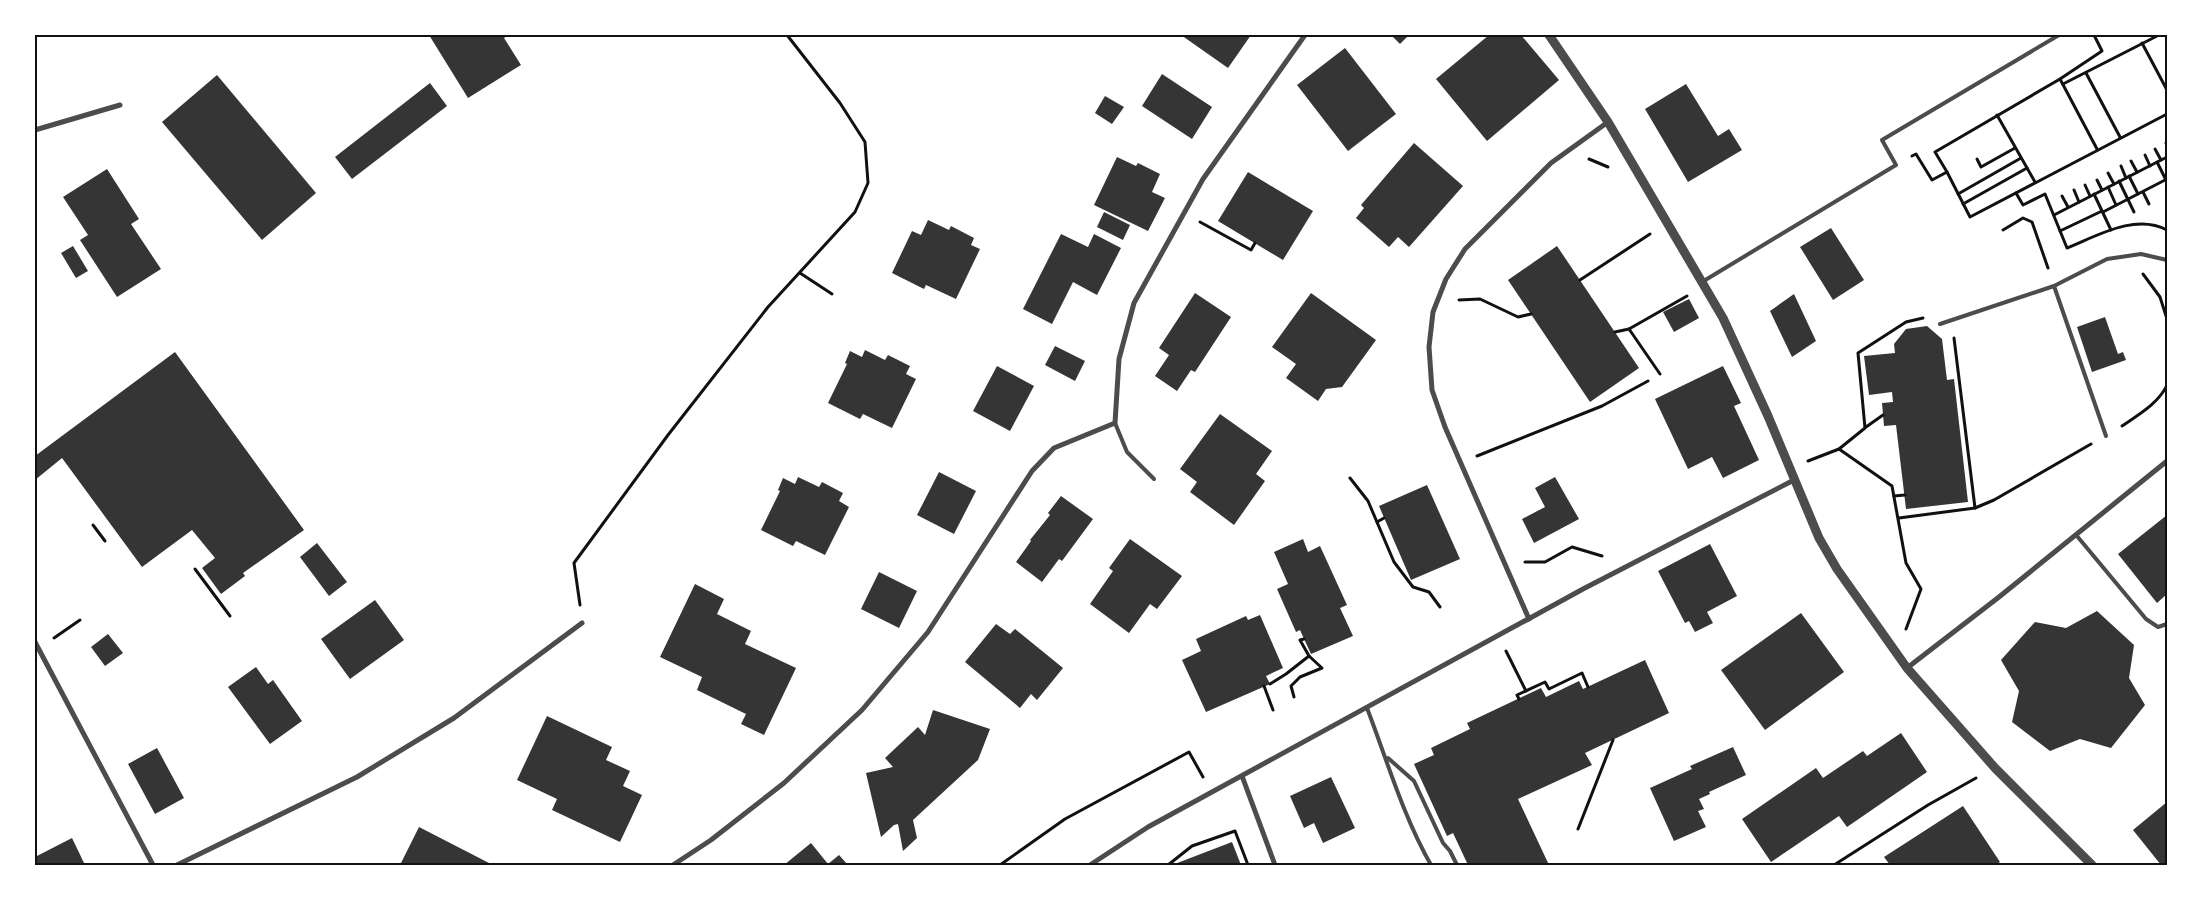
<svg xmlns="http://www.w3.org/2000/svg" width="2202" height="900" font-family="Georgia,serif">
<style>
.building{fill:#353535}
.lines{fill:none;stroke-linecap:round;stroke-linejoin:round}
.path{stroke:#111;stroke-width:3}
.service{stroke:#4c4c4c;stroke-width:4}
.minor{stroke:#4c4c4c;stroke-width:5}
.tertiary{stroke:#4c4c4c;stroke-width:9}
.neatline{fill:none;stroke:#111;stroke-width:2}
</style>
<rect width="100%" height="100%" fill="#fff"/>
<!-- building -->
<g class="building">
<polygon points="429,35 509,35 504,38 521,65 468,98"/>
<polygon points="1181,35 1251,35 1228,68"/>
<polygon points="1391,35 1409,35 1400,44"/>
<polygon points="1489,35 1521,35 1559,80 1487,141 1436,79"/>
<polygon points="1345,48 1396,114 1348,151 1297,85"/>
<polygon points="1162,74 1212,107 1192,139 1142,106"/>
<polygon points="217,75 316,193 262,240 162,122"/>
<polygon points="430,83 447,106 352,179 335,157"/>
<polygon points="1686,84 1718,136 1729,129 1742,150 1688,182 1645,109"/>
<polygon points="1105,96 1124,107 1112,124 1095,113"/>
<polygon points="1414,143 1463,186 1409,247 1398,237 1389,247 1356,218 1364,208 1361,205"/>
<polygon points="1117,157 1136,166 1138,163 1160,174 1152,192 1165,198 1148,231 1094,205"/>
<polygon points="107,169 139,219 131,224 161,269 117,297 80,240 88,235 63,197"/>
<polygon points="1248,172 1313,211 1283,260 1218,221"/>
<polygon points="1104,212 1130,225 1123,240 1097,227"/>
<polygon points="928,220 949,230 951,226 974,238 971,245 980,249 956,299 926,285 924,289 892,273 912,231 921,235"/>
<polygon points="1831,228 1864,280 1833,300 1800,247"/>
<polygon points="1061,234 1088,247 1094,234 1121,248 1097,295 1073,282 1052,324 1023,309"/>
<polygon points="73,246 88,271 76,278 61,253"/>
<polygon points="1557,246 1639,368 1590,402 1508,280"/>
<polygon points="1195,293 1231,317 1195,372 1191,370 1177,391 1155,376 1169,355 1159,348"/>
<polygon points="1311,293 1376,340 1342,387 1326,389 1318,401 1286,378 1296,364 1272,347"/>
<polygon points="1794,294 1816,341 1792,357 1770,311"/>
<polygon points="1689,299 1699,318 1674,332 1663,312"/>
<polygon points="2105,317 2118,354 2123,352 2126,360 2092,372 2077,327"/>
<polygon points="1927,326 1942,339 1947,380 1954,379 1968,502 1906,509 1896,425 1884,426 1882,403 1893,402 1892,392 1869,395 1864,356 1895,353 1894,344 1906,329"/>
<polygon points="1055,346 1085,361 1075,381 1045,365"/>
<polygon points="865,350 885,360 888,355 910,366 906,374 916,379 892,428 863,414 860,419 828,403 847,364 845,363 850,351 862,357"/>
<polygon points="175,352 304,530 243,573 245,576 221,594 202,568 215,558 192,530 142,567 62,458 35,480 35,456"/>
<polygon points="997,366 1034,386 1010,431 973,411"/>
<polygon points="1723,366 1741,403 1734,406 1759,460 1723,478 1712,457 1688,469 1655,399"/>
<polygon points="1220,414 1272,451 1256,474 1265,481 1234,525 1190,492 1197,482 1180,469"/>
<polygon points="939,472 976,491 954,534 917,515"/>
<polygon points="798,477 819,487 822,482 843,493 839,501 849,507 825,555 796,541 793,546 761,530 780,491 778,490 783,478 795,484"/>
<polygon points="1555,477 1579,519 1534,543 1522,519 1545,507 1535,488"/>
<polygon points="1427,485 1460,559 1411,580 1379,506"/>
<polygon points="1061,496 1093,519 1062,561 1059,559 1042,582 1016,562 1031,541 1030,540 1050,515 1048,513"/>
<polygon points="2167,515 2167,594 2157,603 2118,554"/>
<polygon points="1130,539 1182,576 1157,609 1150,604 1129,633 1090,604 1113,571 1109,568"/>
<polygon points="1303,539 1308,552 1320,546 1347,605 1340,608 1353,636 1311,654 1300,630 1296,632 1277,589 1288,584 1274,552"/>
<polygon points="317,543 347,582 329,596 300,557"/>
<polygon points="1710,544 1737,596 1707,612 1713,623 1695,632 1689,621 1685,623 1658,571"/>
<polygon points="879,572 917,591 899,628 861,609"/>
<polygon points="695,584 724,599 717,614 751,631 745,644 796,668 764,735 741,724 746,714 697,690 702,677 660,657"/>
<polygon points="375,600 404,640 350,679 321,639"/>
<polygon points="2097,611 2134,645 2129,678 2145,705 2111,748 2080,739 2050,751 2012,722 2019,691 2001,660 2035,622 2066,628"/>
<polygon points="1801,613 1844,672 1765,730 1721,670"/>
<polygon points="1260,615 1283,668 1266,676 1270,684 1206,712 1182,660 1201,651 1196,639 1246,616 1248,620"/>
<polygon points="996,624 1010,634 1015,629 1063,668 1037,700 1031,694 1020,708 965,662"/>
<polygon points="108,634 123,653 105,666 91,647"/>
<polygon points="1645,660 1669,713 1585,753 1592,765 1518,799 1549,865 1468,865 1453,833 1447,836 1414,764 1434,755 1431,748 1470,729 1467,723 1541,688 1546,697 1579,681 1583,689"/>
<polygon points="256,667 268,684 273,680 302,721 270,744 228,687"/>
<polygon points="933,710 990,729 978,760 913,820 917,838 903,851 898,824 894,825 881,837 866,773 893,767 885,758 918,727 925,735"/>
<polygon points="547,716 612,747 606,760 630,771 623,786 642,795 620,842 552,810 557,799 517,780"/>
<polygon points="1901,733 1927,772 1847,827 1839,816 1771,862 1742,819 1816,768 1823,778 1863,751 1867,756"/>
<polygon points="1733,747 1746,775 1709,792 1710,794 1699,799 1704,809 1698,811 1706,827 1674,841 1650,788 1692,769 1690,766"/>
<polygon points="157,748 184,798 155,814 128,764"/>
<polygon points="1331,777 1355,828 1323,843 1314,823 1304,828 1290,796"/>
<polygon points="2167,802 2167,865 2161,865 2133,830"/>
<polygon points="1963,806 2000,862 1995,865 1890,865 1884,857"/>
<polygon points="419,827 489,863 488,865 400,865"/>
<polygon points="72,838 85,865 35,865 35,857"/>
<polygon points="1232,842 1241,865 1172,865"/>
<polygon points="811,843 828,864 839,855 848,865 784,865"/>
</g>
<g class="lines">
<!-- path -->
<g class="path">
<polyline points="2142,43 2167,90"/>
<polyline points="2086,73 2120,137"/>
<polyline points="2060,79 2097,149"/>
<polyline points="2063,84 2159,35"/>
<polyline points="1997,115 2035,182"/>
<polyline points="2166,143 2167,144"/>
<polyline points="2155,149 2161,160"/>
<polyline points="2145,155 2150,166"/>
<polyline points="1912,156 1916,154 1932,180 1947,172 1935,152 2060,79 2102,51 2094,35"/>
<polyline points="1589,159 1608,167"/>
<polyline points="1977,159 1981,167 2015,148"/>
<polyline points="2131,161 2137,172"/>
<polyline points="2157,162 2166,180"/>
<polyline points="2121,166 2126,178"/>
<polyline points="1947,172 1970,217 2167,114"/>
<polyline points="2108,173 2114,184"/>
<polyline points="2129,176 2138,194"/>
<polyline points="2097,180 2102,190"/>
<polyline points="2119,181 2134,212"/>
<polyline points="2085,185 2090,196"/>
<polyline points="2108,187 2116,205"/>
<polyline points="2074,190 2079,202"/>
<polyline points="2143,192 2149,204"/>
<path d="M2016,193L2023,205L2045,194L2067,248C2097,236 2135,213 2167,230"/>
<polyline points="1958,194 2021,158"/>
<polyline points="2094,194 2111,230"/>
<polyline points="2062,196 2068,207"/>
<polyline points="1963,204 2027,168"/>
<polyline points="2103,212 2167,179"/>
<polyline points="2054,215 2167,157"/>
<polyline points="1200,222 1251,250 1255,243"/>
<polyline points="2003,230 2023,218 2032,222 2048,268"/>
<polyline points="2060,231 2102,211"/>
<polyline points="800,273 832,294"/>
<polyline points="2143,274 2160,297 2167,319"/>
<polyline points="1580,280 1650,234"/>
<polyline points="1459,300 1480,299 1518,317 1531,314"/>
<polyline points="1615,332 1629,329"/>
<polyline points="1954,338 1975,508"/>
<polyline points="1660,374 1629,329 1687,296"/>
<path d="M2122,426C2138,415 2159,403 2167,385"/>
<polyline points="1866,427 1883,415"/>
<polyline points="1839,449 1892,486 1906,563 1921,589 1906,629"/>
<polyline points="1477,456 1602,406 1648,381"/>
<polyline points="1808,461 1839,449 1865,428 1858,353 1906,322 1923,318"/>
<polyline points="1350,478 1368,501 1394,562 1413,587 1429,592 1440,607"/>
<polyline points="1894,496 1905,495"/>
<polyline points="1899,518 1975,508 1994,500 2091,444"/>
<polyline points="1377,522 1384,518"/>
<polyline points="93,525 105,541"/>
<polyline points="1525,562 1545,562 1572,547 1602,556"/>
<polyline points="195,569 230,616"/>
<polyline points="580,605 574,563 668,435 768,307 855,212 868,183 865,142 840,103 787,35"/>
<polyline points="54,638 80,620"/>
<polyline points="1506,651 1526,691"/>
<polyline points="1270,684 1286,674 1309,656 1300,640 1304,639"/>
<polyline points="1264,686 1273,710"/>
<polyline points="1294,697 1291,686 1300,677 1322,668 1309,656"/>
<polyline points="1519,699 1517,695 1545,682 1549,689 1582,673 1588,687"/>
<polyline points="1578,829 1613,740"/>
<polyline points="1000,865 1065,819 1189,752 1203,777"/>
<polyline points="1168,865 1192,846 1235,831 1248,865"/>
<polyline points="1834,865 1928,805 1976,778"/>
</g>
<!-- service -->
<g class="service">
<polyline points="1702,282 1896,165 1882,140 2059,35"/>
<polyline points="2054,286 2106,436"/>
<polyline points="1940,324 2054,286 2107,259 2141,254 2167,260"/>
<polyline points="1115,423 1127,452 1154,479"/>
<polyline points="2077,536 2146,619 2158,627 2167,624"/>
<path d="M1367,708C1387,760 1403,816 1431,865"/>
<polyline points="1388,758 1414,781 1443,843 1450,851 1457,865"/>
</g>
<!-- minor -->
<g class="minor">
<polyline points="35,130 120,105"/>
<polyline points="1529,619 1445,427 1432,390 1429,347 1433,312 1446,279 1465,249 1551,163 1608,122"/>
<polyline points="35,642 153,865"/>
<polyline points="1907,668 1999,597 2167,461"/>
<polyline points="1242,776 1275,865"/>
<polyline points="177,865 357,777 454,718 582,623"/>
<polyline points="673,865 711,840 784,783 862,710 928,632 1032,471 1054,448 1115,423 1119,359 1134,303 1203,179 1305,35"/>
<polyline points="1090,865 1148,827 1583,589 1794,480"/>
</g>
<!-- tertiary -->
<polyline class="tertiary" points="1549,35 1608,122 1723,318 1768,416 1819,538 1837,569 1907,668 1995,768 2092,865"/>
</g>
<!-- border -->
<rect width="2202" height="900" fill="none" stroke="#ffffff" stroke-width="72"/>
<rect x="36" y="36" width="2130" height="828" class="neatline"/>
</svg>
